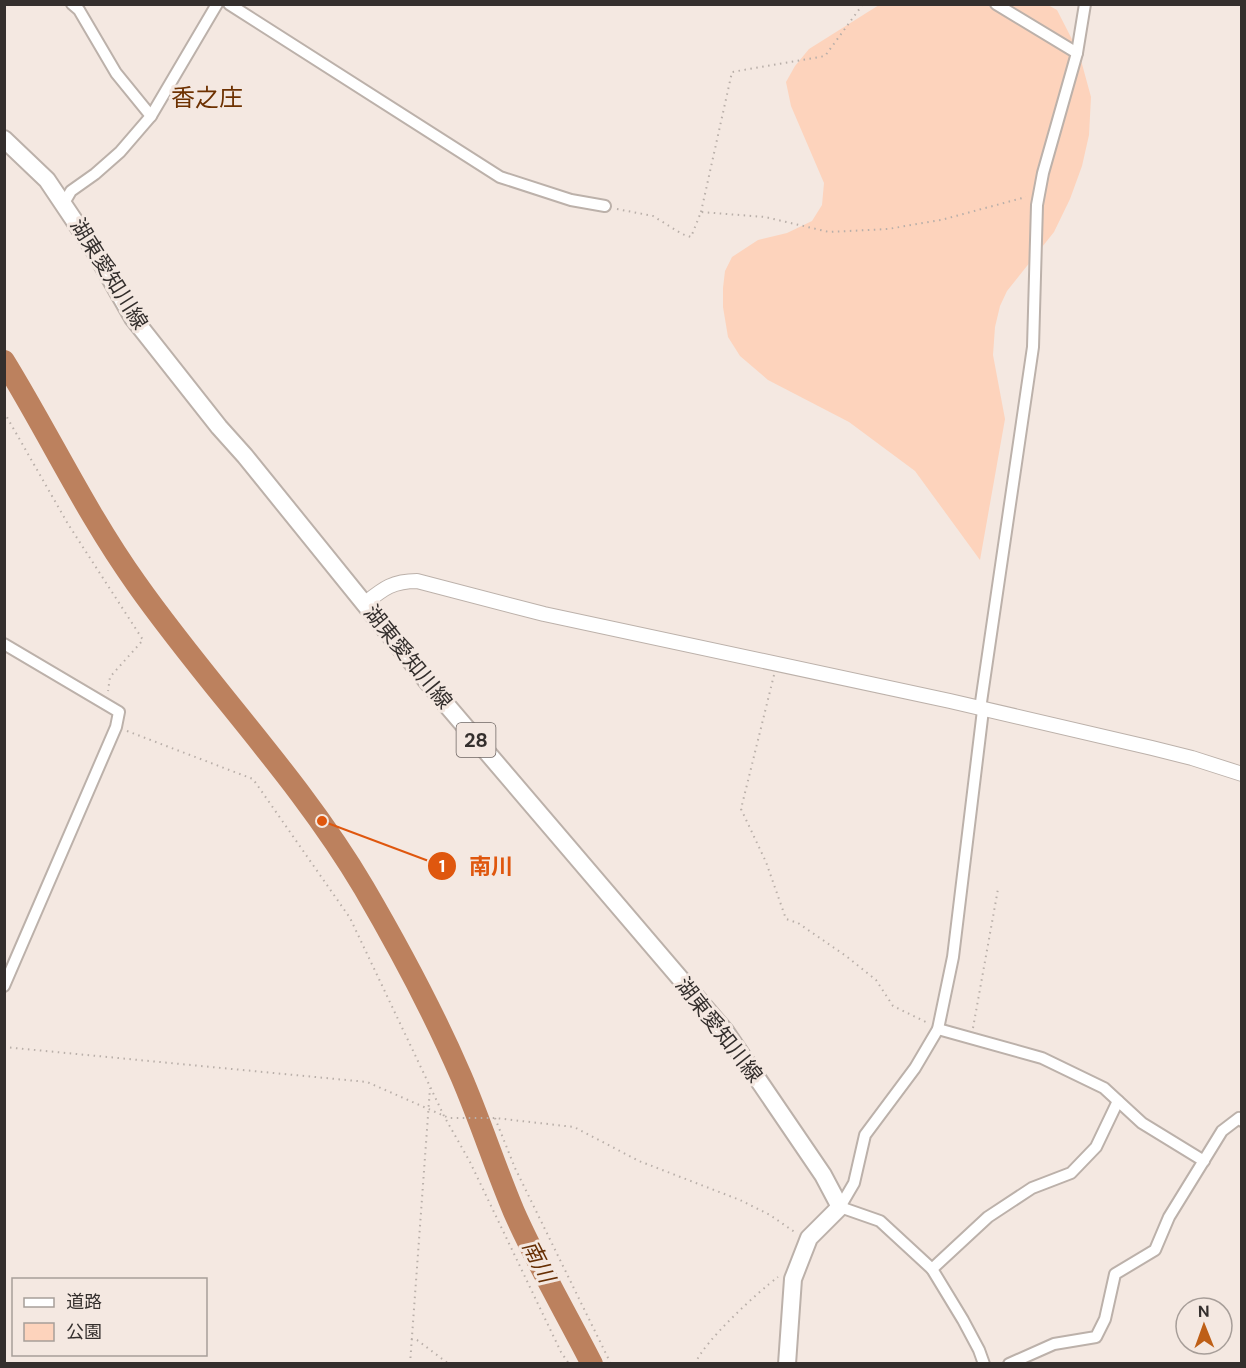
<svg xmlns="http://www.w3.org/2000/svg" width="1246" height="1368" font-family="'DM Sans','Noto Sans JP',sans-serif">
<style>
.green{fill:#fdd3bc}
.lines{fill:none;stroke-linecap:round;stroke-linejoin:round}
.river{stroke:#bc815e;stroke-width:22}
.minor-casing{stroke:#bcb1aa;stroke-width:14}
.tertiary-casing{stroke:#bcb1aa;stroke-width:16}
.primary-casing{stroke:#bcb1aa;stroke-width:20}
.path{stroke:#b9afa9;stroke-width:2;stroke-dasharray:1.5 4.5;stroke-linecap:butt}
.minor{stroke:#fff;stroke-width:10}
.tertiary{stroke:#fff;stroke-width:14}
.primary{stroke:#fff;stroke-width:16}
.labels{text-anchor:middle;stroke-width:6;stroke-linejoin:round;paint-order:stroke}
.shield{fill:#f4e8e1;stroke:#6e6663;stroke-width:1.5}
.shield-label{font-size:20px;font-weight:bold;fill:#342f2d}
.street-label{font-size:21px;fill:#342f2d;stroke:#f4e8e1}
.water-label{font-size:22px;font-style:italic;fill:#672f04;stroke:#f4e8e1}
.quarter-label{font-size:24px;fill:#6d3101;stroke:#f4e8e1}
.leader{fill:none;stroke:#df570e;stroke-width:2}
.callout-dot{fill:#df570e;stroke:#f4e8e1;stroke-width:2}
.mark-label{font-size:18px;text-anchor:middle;font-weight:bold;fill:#fff}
.callout-label{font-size:22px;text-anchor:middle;font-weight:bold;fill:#df570e;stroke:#f4e8e1;stroke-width:6;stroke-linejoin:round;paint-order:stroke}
</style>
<rect width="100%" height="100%" fill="#f4e8e1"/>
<!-- green -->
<polygon class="green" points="1046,4 1057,10 1079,53 1091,97 1089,135 1082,166 1070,199 1054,232 1007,291 1000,306 995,327 993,355 1005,419 980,560 915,471 849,422 768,380 740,356 728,337 723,307 723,288 725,271 732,257 758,240 787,233 812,221 822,205 824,183 791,106 786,82 795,66 809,49 879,5"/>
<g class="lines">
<!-- river -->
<path class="river" d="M4,361C49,434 86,513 136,583C209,687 299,778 364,888C399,948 433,1011 461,1076C480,1120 495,1167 514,1212C537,1264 566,1313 592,1364"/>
<!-- minor casing -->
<g class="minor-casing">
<g id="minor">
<polyline points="72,4 79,10 116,73 151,116"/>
<polyline points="229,4 500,177 571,200 605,206"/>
<polyline points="996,4 1077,53"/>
<polyline points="64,203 71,191 95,174 120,152 151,116 217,4"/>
<polyline points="4,644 119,712 116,727 4,986"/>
<polyline points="980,709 1033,347 1037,205 1043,173 1077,53 1085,4"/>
<polyline points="983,710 953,957 938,1029 915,1068 865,1135 854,1183 840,1207 880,1221 932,1269 963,1320 979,1350 984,1364"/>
<polyline points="938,1029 1042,1058 1104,1088 1142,1123 1204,1161"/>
<polyline points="932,1269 988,1217 1032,1188 1071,1173 1096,1147 1118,1101"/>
<polyline points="1009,1364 1054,1344 1096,1337 1105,1319 1115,1274 1155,1250 1169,1217 1222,1131 1239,1118 1242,1121"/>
</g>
</g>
<!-- tertiary casing -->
<g class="tertiary-casing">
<path id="tertiary" d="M364,604C383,589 392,581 417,581L544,614L950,701L1152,748L1192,758L1242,774"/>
</g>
<!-- primary casing -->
<g class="primary-casing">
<polyline id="primary" points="4,139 47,180 94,250 133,318 219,427 245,456 439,696 725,1031 823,1175 840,1207 809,1238 793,1279 787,1364"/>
</g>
<!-- path -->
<g class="path">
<polyline points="617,209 653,216 682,234 691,237 701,212 765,217 829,232 888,229 941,220 1026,197"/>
<polyline points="701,212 732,72 825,56 863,4"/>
<polyline points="4,412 68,524 143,640 110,677 108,691"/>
<polyline points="774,675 741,809 766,862 786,919 798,923 846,956 876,980 893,1006 928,1023"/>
<polyline points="127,731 253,779 350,918 444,1116 470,1162 561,1352 569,1364"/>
<polyline points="973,1028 998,889"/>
<polyline points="4,1047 367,1082 449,1118 495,1118 574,1127 639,1161 740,1200 770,1215 796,1233"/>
<polyline points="495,1118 515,1168 611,1364"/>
<polyline points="411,1339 417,1340 449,1364"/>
<polyline points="410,1364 430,1088"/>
<path d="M695,1364C704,1341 758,1292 778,1277"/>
</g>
<!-- minor -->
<use href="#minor" class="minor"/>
<!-- tertiary -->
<use href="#tertiary" class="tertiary"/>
<!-- primary -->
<use href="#primary" class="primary"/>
</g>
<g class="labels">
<!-- shield labels -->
<rect class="shield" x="456.5" y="723" width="39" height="34" rx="4.5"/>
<g class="shield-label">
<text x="476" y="747">28</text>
</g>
<!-- street labels -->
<g class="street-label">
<text transform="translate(109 274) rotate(58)" y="7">湖東愛知川線</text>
<text transform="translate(408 657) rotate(51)" y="7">湖東愛知川線</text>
<text transform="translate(719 1030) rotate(52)" y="7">湖東愛知川線</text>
</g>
<!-- water labels -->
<g class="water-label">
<text transform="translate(539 1261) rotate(63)" y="8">南川</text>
</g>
<!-- quarter labels -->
<g class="quarter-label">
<text x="207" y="106">香之庄</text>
</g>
</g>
<!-- callouts -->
<path class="leader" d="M322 821L442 866"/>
<g class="callout-dot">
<circle cx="322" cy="821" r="6"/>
<circle cx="442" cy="866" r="15"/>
</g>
<g class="mark-label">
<text x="442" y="872">1</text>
</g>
<g class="callout-label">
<text x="491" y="874">南川</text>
</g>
<!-- border -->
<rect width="1246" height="1368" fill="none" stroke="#342f2d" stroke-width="12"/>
<!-- legend -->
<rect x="12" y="1278" width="195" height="78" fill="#f4e8e1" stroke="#a79e99" stroke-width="1.5"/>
<rect x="24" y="1298" width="30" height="9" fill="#ffffff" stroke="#a79e99" stroke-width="1.5"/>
<text x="66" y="1308" font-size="18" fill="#342f2d">道路</text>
<rect x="24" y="1323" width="30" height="18" fill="#fdd3bc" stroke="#a79e99" stroke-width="1.5"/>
<text x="66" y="1338" font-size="18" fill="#342f2d">公園</text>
<!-- north arrow -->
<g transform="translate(1204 1326) rotate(359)"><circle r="28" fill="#f4e8e1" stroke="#a79e99" stroke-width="1.5"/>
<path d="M0-4.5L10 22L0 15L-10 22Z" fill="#be5f17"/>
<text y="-9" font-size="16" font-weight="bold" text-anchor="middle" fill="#342f2d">N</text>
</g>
</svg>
